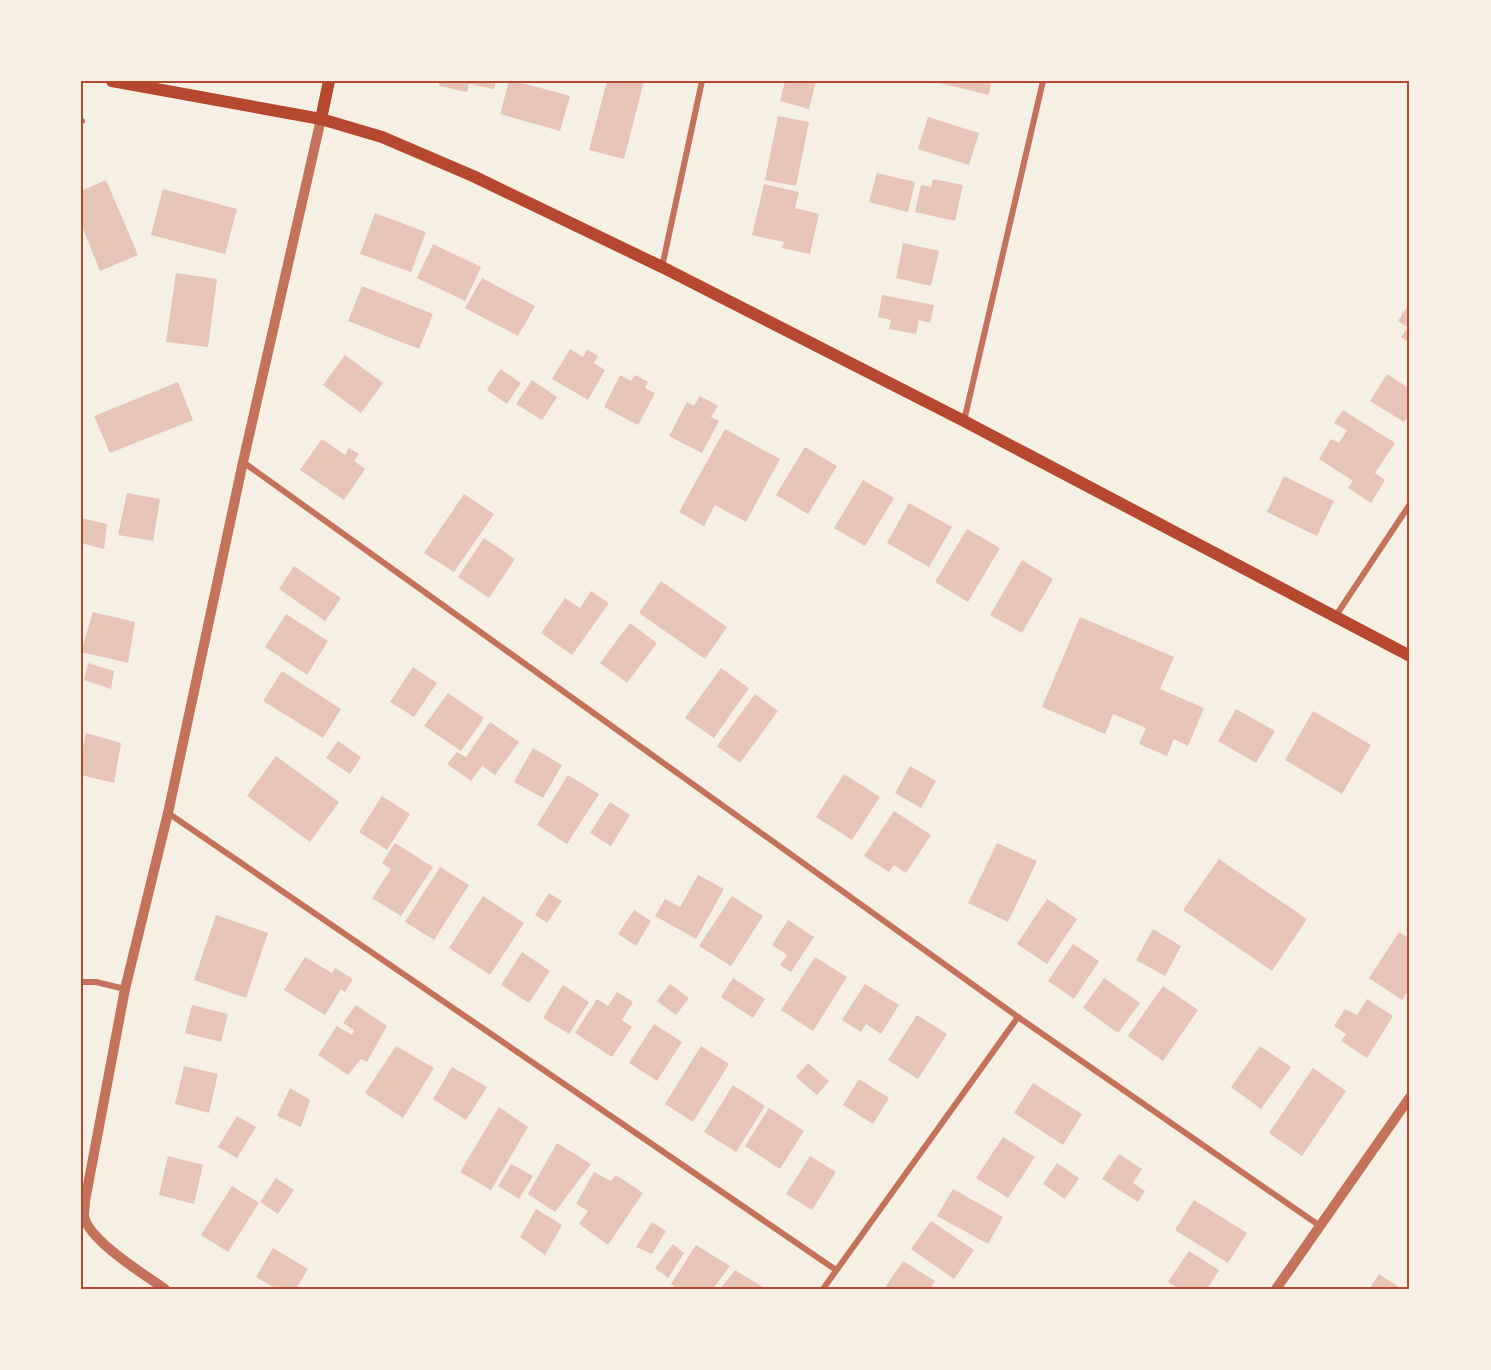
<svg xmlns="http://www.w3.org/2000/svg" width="1491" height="1370" font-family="Cabin,sans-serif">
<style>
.building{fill:#e6c5b7}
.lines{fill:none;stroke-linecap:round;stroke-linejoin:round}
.minor{stroke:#c5725c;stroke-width:6}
.tertiary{stroke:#c5725c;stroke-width:10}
.secondary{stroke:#b5482f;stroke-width:12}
.neatline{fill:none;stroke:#b5482f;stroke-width:2}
</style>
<rect width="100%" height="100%" fill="#f6efe4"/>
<!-- building -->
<g class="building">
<polygon points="440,81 496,81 494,89 469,84 467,92 439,86"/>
<polygon points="509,81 515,81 570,96 560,131 500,114"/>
<polygon points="607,81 644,81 624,159 589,150"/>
<polygon points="785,81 816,81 809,109 780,101"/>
<polygon points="931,81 991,81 989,95"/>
<polygon points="778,116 809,122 796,186 765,180"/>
<polygon points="928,117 979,133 969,165 918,149"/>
<polygon points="877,173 915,182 908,212 869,202"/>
<polygon points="933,179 963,185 955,221 915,212 921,185 931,187"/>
<polygon points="106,180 138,255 100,271 81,224 81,191"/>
<polygon points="764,184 799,192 795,208 819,214 810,254 782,248 784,242 752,235"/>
<polygon points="163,189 237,209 225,254 151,235"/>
<polygon points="375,213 426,232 411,272 360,254"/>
<polygon points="903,243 939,251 931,286 896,278"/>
<polygon points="433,244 481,267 465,301 417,278"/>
<polygon points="176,273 217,279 208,347 166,342"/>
<polygon points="482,278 535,306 518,336 465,308"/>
<polygon points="362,286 433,314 419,349 348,321"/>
<polygon points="882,295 934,305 930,323 919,320 916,334 889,329 891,320 878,317"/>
<polygon points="1410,302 1410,343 1401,337 1408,327 1398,321"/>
<polygon points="570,349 583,357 587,349 598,356 594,363 605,370 588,400 552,379"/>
<polygon points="345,355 383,383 361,413 323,385"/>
<polygon points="500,369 521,383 507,404 487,390"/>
<polygon points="1387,374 1410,389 1410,414 1404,422 1370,401"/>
<polygon points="620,375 631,381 635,375 648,382 645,388 655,393 638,425 604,407"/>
<polygon points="532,380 557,397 542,420 516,404"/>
<polygon points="178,382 193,420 110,453 94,416"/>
<polygon points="700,396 718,406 711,417 719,421 702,453 669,436 687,402 694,406"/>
<polygon points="1343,410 1395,443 1375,473 1385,480 1371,503 1348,488 1353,481 1319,459 1331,439 1339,443 1347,430 1334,423"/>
<polygon points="725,429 780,459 746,522 715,505 704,526 679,512"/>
<polygon points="322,439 345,455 349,448 359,454 354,461 365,469 344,500 300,470"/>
<polygon points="805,447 837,466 808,514 776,495"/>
<polygon points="1284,476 1334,501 1317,536 1267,512"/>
<polygon points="863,480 894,498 865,546 834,528"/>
<polygon points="127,493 160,499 153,541 118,535"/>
<polygon points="464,494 494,514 454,572 424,553"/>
<polygon points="909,503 952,527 929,567 887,543"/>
<polygon points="81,518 107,524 104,549 81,543"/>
<polygon points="967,529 1000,548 968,602 935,582"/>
<polygon points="484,538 515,559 489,598 458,577"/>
<polygon points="1022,560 1053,579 1022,633 990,615"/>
<polygon points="294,566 341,598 325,621 279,589"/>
<polygon points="661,581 727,627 705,659 639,613"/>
<polygon points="591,591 609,603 572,655 541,633 565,598 580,608"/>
<polygon points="93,612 135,622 128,663 81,652"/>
<polygon points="286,614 328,641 307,675 265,647"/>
<polygon points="1080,617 1174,657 1160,689 1204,708 1188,746 1174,739 1167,756 1139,744 1146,728 1113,714 1105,734 1042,707"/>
<polygon points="630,623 657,643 627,683 600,663"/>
<polygon points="88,663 114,671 111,689 84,680"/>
<polygon points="413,667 437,683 414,717 390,702"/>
<polygon points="721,668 749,688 714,738 685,718"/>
<polygon points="282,671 341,709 323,738 263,701"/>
<polygon points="448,693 484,718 461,751 424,726"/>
<polygon points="755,694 778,711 740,763 717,746"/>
<polygon points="1236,709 1275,731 1256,763 1218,741"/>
<polygon points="1313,711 1371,745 1342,794 1285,760"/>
<polygon points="490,722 519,742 495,775 482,766 471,781 447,764 457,752 466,757"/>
<polygon points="86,733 121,743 114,783 81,775 81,756"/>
<polygon points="338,741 361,757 350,774 326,758"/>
<polygon points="533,748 562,765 543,798 514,782"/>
<polygon points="276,756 339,802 310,842 247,796"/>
<polygon points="910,766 936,781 921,808 895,793"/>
<polygon points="844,774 880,797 852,840 816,817"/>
<polygon points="568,775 599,794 567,844 537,825"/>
<polygon points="382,796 410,814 387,850 359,832"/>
<polygon points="610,802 630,815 611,846 590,833"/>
<polygon points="894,811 931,835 906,873 894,865 889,872 864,856"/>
<polygon points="395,843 433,867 401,916 372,898 391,869 382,863"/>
<polygon points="997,843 1037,861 1008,922 968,903"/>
<polygon points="1219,859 1307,919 1272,971 1183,910"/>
<polygon points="440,867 469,885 434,940 405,922"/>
<polygon points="698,875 724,889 696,939 655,916 665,899 680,907"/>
<polygon points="549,893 562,901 547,923 535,915"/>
<polygon points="483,896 524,923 490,975 449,948"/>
<polygon points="732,896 763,916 731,966 699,946"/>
<polygon points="1047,899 1077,919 1047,964 1017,944"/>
<polygon points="634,910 651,921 636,946 618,934"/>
<polygon points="216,915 268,933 246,998 194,980"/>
<polygon points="788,920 814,937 791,972 780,965 787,955 772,945"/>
<polygon points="1153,929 1181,946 1165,976 1136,960"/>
<polygon points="1399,932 1410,939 1410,988 1402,1000 1369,978"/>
<polygon points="1073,944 1099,961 1074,999 1048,981"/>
<polygon points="522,952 550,971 529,1003 501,985"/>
<polygon points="305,957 332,973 335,968 353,979 345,992 341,989 325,1015 284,990"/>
<polygon points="815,957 847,977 813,1031 781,1010"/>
<polygon points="733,978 765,999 753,1018 721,997"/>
<polygon points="1104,978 1140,1003 1118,1033 1083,1008"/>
<polygon points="670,984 689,998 676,1015 657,1001"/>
<polygon points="865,984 899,1005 881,1034 866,1024 861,1032 842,1020"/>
<polygon points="563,985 589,1002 569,1034 543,1018"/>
<polygon points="1163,986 1198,1010 1163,1061 1128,1036"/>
<polygon points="617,992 633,1002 622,1020 632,1027 612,1057 575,1033 597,999 608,1006"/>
<polygon points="1367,999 1393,1016 1367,1058 1341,1041 1346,1034 1334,1026 1345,1009 1357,1015"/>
<polygon points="192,1005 228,1014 221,1042 185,1033"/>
<polygon points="356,1005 387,1026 367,1062 361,1059 348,1075 318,1055 337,1026 352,1035 354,1030 343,1023"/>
<polygon points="917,1015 947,1034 918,1079 888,1060"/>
<polygon points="654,1024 682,1042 657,1081 629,1063"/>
<polygon points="396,1046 434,1068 403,1118 365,1093"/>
<polygon points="701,1046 729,1064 693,1122 665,1104"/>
<polygon points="1260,1046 1291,1067 1261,1109 1231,1087"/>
<polygon points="808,1063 829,1081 817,1095 796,1077"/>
<polygon points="184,1066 218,1074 209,1113 175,1104"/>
<polygon points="452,1067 487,1087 466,1120 433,1099"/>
<polygon points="1313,1068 1346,1091 1302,1156 1269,1133"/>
<polygon points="859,1079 889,1098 873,1124 843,1105"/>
<polygon points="1033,1083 1082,1114 1063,1145 1014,1113"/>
<polygon points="733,1085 765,1106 736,1152 704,1132"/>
<polygon points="290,1088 310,1100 301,1127 277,1116"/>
<polygon points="499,1107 528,1127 491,1190 460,1172"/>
<polygon points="769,1108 804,1131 780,1169 745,1146"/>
<polygon points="237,1116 256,1127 237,1158 218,1147"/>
<polygon points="1003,1137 1035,1157 1008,1198 976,1178"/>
<polygon points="557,1143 591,1164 555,1212 528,1194"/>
<polygon points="1119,1154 1142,1169 1133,1183 1145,1191 1138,1202 1102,1179"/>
<polygon points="168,1156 203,1165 194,1204 159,1195"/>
<polygon points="810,1156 836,1172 812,1210 786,1194"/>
<polygon points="1057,1163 1079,1178 1065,1199 1043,1184"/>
<polygon points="511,1164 533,1176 519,1199 498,1186"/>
<polygon points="594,1172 611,1181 616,1175 643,1193 608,1245 579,1224 588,1211 576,1204"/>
<polygon points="276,1178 294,1190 278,1214 260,1202"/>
<polygon points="232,1186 259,1203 228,1252 201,1235"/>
<polygon points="953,1189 1003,1217 988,1244 937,1216"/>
<polygon points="1194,1200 1247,1233 1228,1263 1175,1230"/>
<polygon points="536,1209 562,1225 545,1255 520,1237"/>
<polygon points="931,1221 974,1250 954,1279 911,1249"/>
<polygon points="652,1222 666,1231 652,1254 636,1247"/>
<polygon points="673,1244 684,1253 668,1278 655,1268"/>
<polygon points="696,1245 730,1266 713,1289 678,1289 671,1284"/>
<polygon points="273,1248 308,1269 296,1289 276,1289 256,1277"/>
<polygon points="1189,1251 1219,1270 1207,1289 1179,1289 1168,1282"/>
<polygon points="903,1261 935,1281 930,1289 884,1289"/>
<polygon points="735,1270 766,1289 720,1289"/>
<polygon points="1379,1274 1402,1289 1369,1289"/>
</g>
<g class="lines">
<!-- minor -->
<g class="minor">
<polyline points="81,122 82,121"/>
<polyline points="662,267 702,81"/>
<polyline points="964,421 1043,81"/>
<polyline points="243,462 1018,1017 1320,1226"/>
<polyline points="1335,617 1410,504"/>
<polyline points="168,813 836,1270"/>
<polyline points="81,982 96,982 125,989"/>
<polyline points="823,1289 1018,1017"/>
</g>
<!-- tertiary -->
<g class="tertiary">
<path d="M165,1289C145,1275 88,1240 84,1216C84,1211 85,1206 85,1201L125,989L168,813L243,462L321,119"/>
<polyline points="1276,1289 1410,1097"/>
</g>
<!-- secondary -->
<g class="secondary">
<polyline points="112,81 321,119 382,137 473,176 662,267 964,421 1410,656"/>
<polyline points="321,119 329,81"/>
</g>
</g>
<!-- border -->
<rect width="1491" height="1370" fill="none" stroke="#f6efe4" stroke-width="165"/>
<rect x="82" y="82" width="1326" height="1206" class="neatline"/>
</svg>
